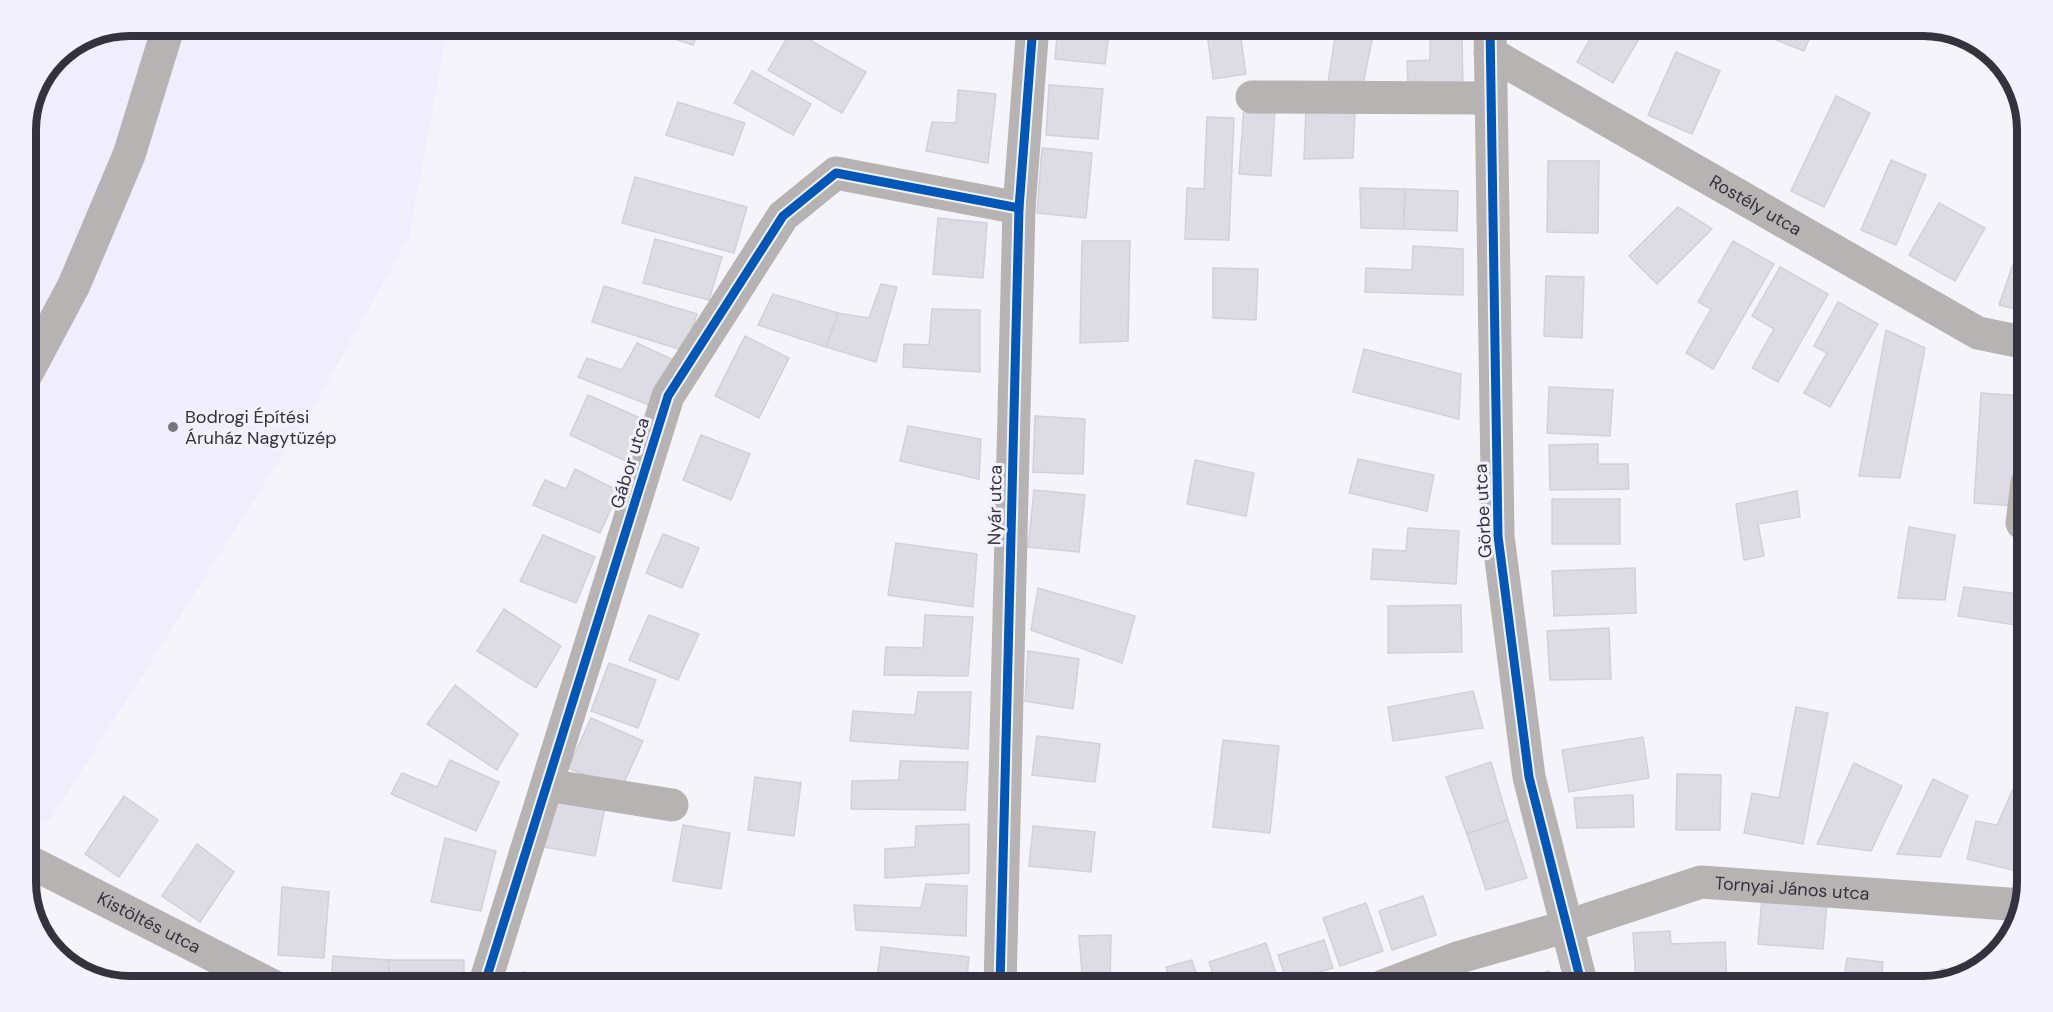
<svg xmlns="http://www.w3.org/2000/svg" width="2053" height="1012" font-family="'DM Sans',sans-serif">
<style>
.built{fill:#f0edfc}
.building{fill:#dddbe4;stroke:#d2d0d9;stroke-width:1.5}
.lines{fill:none;stroke-linecap:round;stroke-linejoin:round}
.minor{stroke:#b7b3b3;stroke-width:33}
.cycleway-casing{stroke:#f3f1fd;stroke-width:13}
.cycleway{stroke:#0057b8;stroke-width:9}
.poi-dot{fill:#787680;stroke:#f3f1fd;stroke-width:2}
.labels{text-anchor:middle;stroke-width:6;stroke-linejoin:round;paint-order:stroke}
.street-label{font-size:18px;fill:#34323e;stroke:#f3f1fd}
.poi-label{font-size:18px;fill:#34323e;stroke:#f3f1fd;text-anchor:start}
.rim{fill:none;stroke:#34323e;stroke-width:8}
</style>
<rect width="100%" height="100%" fill="#f5f4fa"/>
<!-- built -->
<polygon class="built" points="130,25 448,26 409,237 317,401 47,825 26,813 26,124 56,56 90,33"/>
<!-- building -->
<g class="building">
<polygon points="633,25 701,25 693,45"/>
<polygon points="744,25 781,25 774,39"/>
<polygon points="1058,25 1110,25 1105,64 1055,59"/>
<polygon points="1206,25 1239,25 1246,74 1213,79"/>
<polygon points="1337,25 1375,25 1363,85 1328,82"/>
<polygon points="1598,25 1621,25 1640,37 1613,83 1577,62"/>
<polygon points="1739,25 1815,25 1804,51"/>
<polygon points="792,30 866,72 842,113 768,70"/>
<polygon points="1462,37 1463,85 1408,87 1407,61 1430,60 1430,38"/>
<polygon points="1676,52 1720,71 1692,134 1648,115"/>
<polygon points="752,71 811,104 793,135 734,103"/>
<polygon points="1049,85 1103,89 1098,139 1046,135"/>
<polygon points="958,90 996,94 988,163 926,151 932,122 956,123"/>
<polygon points="1836,96 1870,113 1824,207 1791,191"/>
<polygon points="678,102 745,123 733,155 666,135"/>
<polygon points="1244,106 1275,107 1271,176 1239,174"/>
<polygon points="1306,109 1355,111 1353,158 1304,159"/>
<polygon points="1207,117 1234,118 1229,240 1185,239 1187,188 1204,189"/>
<polygon points="1042,148 1092,153 1086,218 1037,213"/>
<polygon points="1891,160 1926,175 1896,245 1861,230"/>
<polygon points="1548,161 1599,161 1598,233 1547,232"/>
<polygon points="635,177 747,207 734,253 622,223"/>
<polygon points="1360,188 1405,189 1404,229 1361,228"/>
<polygon points="1405,189 1458,191 1457,231 1404,229"/>
<polygon points="1939,203 1985,228 1955,281 1909,255"/>
<polygon points="1678,207 1712,229 1657,284 1629,256"/>
<polygon points="938,218 987,223 983,278 933,274"/>
<polygon points="655,239 722,257 709,300 643,283"/>
<polygon points="1082,241 1130,241 1128,341 1080,343"/>
<polygon points="1733,241 1774,264 1713,369 1686,353 1711,309 1698,302"/>
<polygon points="1413,246 1463,249 1463,295 1365,292 1366,268 1412,270"/>
<polygon points="2019,247 2027,250 2027,312 1999,305"/>
<polygon points="1780,267 1828,294 1778,382 1752,368 1774,329 1752,316"/>
<polygon points="1213,268 1258,269 1256,320 1213,318"/>
<polygon points="1546,276 1584,277 1582,338 1544,336"/>
<polygon points="881,284 897,287 876,362 826,347 838,313 869,318"/>
<polygon points="604,286 697,314 685,351 592,322"/>
<polygon points="773,294 838,313 826,347 758,325"/>
<polygon points="1838,302 1878,324 1830,407 1804,393 1827,353 1814,346"/>
<polygon points="932,309 980,310 980,372 903,367 904,344 929,345"/>
<polygon points="1886,330 1925,348 1900,478 1859,476"/>
<polygon points="745,336 789,358 759,418 715,396"/>
<polygon points="637,343 678,362 654,407 578,377 587,358 622,370"/>
<polygon points="1364,349 1461,374 1459,419 1353,392"/>
<polygon points="1549,387 1613,390 1610,436 1547,433"/>
<polygon points="1981,393 2024,396 2017,506 1974,503"/>
<polygon points="588,395 647,421 630,463 570,435"/>
<polygon points="1035,416 1085,419 1083,474 1033,472"/>
<polygon points="908,426 981,439 979,479 900,461"/>
<polygon points="701,435 750,454 731,500 683,480"/>
<polygon points="1598,444 1598,464 1628,464 1629,489 1550,490 1549,445"/>
<polygon points="1358,459 1434,475 1427,511 1349,493"/>
<polygon points="1195,460 1254,473 1246,516 1187,504"/>
<polygon points="575,469 619,491 600,533 533,505 545,480 566,489"/>
<polygon points="1034,490 1085,495 1079,552 1028,547"/>
<polygon points="1797,491 1800,517 1758,524 1764,556 1744,560 1736,504"/>
<rect x="1552" y="499" width="68" height="45"/>
<polygon points="1909,527 1955,535 1945,600 1898,598"/>
<polygon points="1408,528 1459,531 1456,584 1371,579 1373,549 1406,551"/>
<polygon points="663,534 699,548 682,588 646,573"/>
<polygon points="543,535 595,557 576,603 520,581"/>
<polygon points="896,543 977,554 973,607 888,595"/>
<polygon points="1635,568 1636,613 1554,616 1552,571"/>
<polygon points="1964,587 2018,594 2015,625 1958,616"/>
<polygon points="1038,588 1135,616 1122,663 1031,630"/>
<polygon points="1461,605 1462,652 1388,653 1388,606"/>
<polygon points="504,609 561,646 536,688 477,651"/>
<polygon points="649,615 699,634 678,680 629,660"/>
<polygon points="925,615 973,617 968,676 884,675 886,647 923,648"/>
<polygon points="1609,628 1611,679 1550,680 1547,631"/>
<polygon points="1028,651 1079,659 1073,709 1025,701"/>
<polygon points="609,663 656,680 638,728 591,711"/>
<polygon points="455,685 518,734 497,770 427,724"/>
<polygon points="1473,691 1483,728 1393,741 1388,707"/>
<polygon points="918,692 971,692 968,749 850,741 853,711 915,715"/>
<polygon points="1796,707 1828,713 1803,844 1744,833 1752,793 1779,798"/>
<polygon points="591,718 643,741 621,789 568,768"/>
<polygon points="1037,736 1100,744 1095,782 1032,775"/>
<polygon points="1643,737 1649,778 1569,792 1562,750"/>
<polygon points="1223,740 1279,746 1270,833 1213,827"/>
<polygon points="450,760 499,782 476,831 391,794 402,773 437,787"/>
<polygon points="2026,760 2027,837 2013,870 1967,859 1976,821 1997,825"/>
<polygon points="900,761 968,762 965,810 851,809 852,781 899,780"/>
<polygon points="1491,762 1508,820 1467,834 1446,777"/>
<polygon points="1854,763 1902,786 1871,851 1817,844"/>
<polygon points="1677,774 1721,775 1720,830 1676,830"/>
<polygon points="755,777 801,783 794,836 748,830"/>
<polygon points="1933,779 1968,796 1940,857 1897,854"/>
<polygon points="1633,795 1634,827 1577,828 1574,798"/>
<polygon points="124,796 158,820 119,877 85,854"/>
<polygon points="556,797 605,807 595,856 544,847"/>
<polygon points="1508,820 1527,878 1486,890 1467,834"/>
<polygon points="969,824 969,873 885,878 885,849 915,847 916,826"/>
<polygon points="683,825 730,833 721,889 673,881"/>
<polygon points="1033,826 1095,832 1091,872 1029,866"/>
<polygon points="445,838 496,851 481,911 431,902"/>
<polygon points="197,844 234,872 200,922 162,896"/>
<polygon points="926,884 967,886 966,936 856,930 854,905 921,908"/>
<polygon points="282,887 329,892 324,958 278,955"/>
<polygon points="1423,896 1436,935 1392,950 1379,911"/>
<polygon points="1762,898 1827,904 1823,949 1758,944"/>
<polygon points="1366,903 1383,951 1340,966 1323,918"/>
<polygon points="1670,931 1671,944 1725,942 1727,980 1636,984 1633,933"/>
<polygon points="1111,935 1110,986 1083,986 1079,936"/>
<polygon points="1324,940 1333,968 1287,982 1278,955"/>
<polygon points="1266,943 1280,986 1217,986 1209,962"/>
<polygon points="881,947 969,957 966,986 876,986"/>
<polygon points="333,956 388,960 391,986 331,986"/>
<polygon points="1847,958 1883,962 1881,980 1926,986 1843,986"/>
<polygon points="388,960 464,960 464,986 391,986"/>
<polygon points="1192,960 1200,986 1171,986 1166,967"/>
<polygon points="1941,969 1970,972 1940,982"/>
<polygon points="1549,971 1554,986 1501,986"/>
<polygon points="523,972 618,985 519,986"/>
</g>
<g class="lines">
<!-- minor -->
<g class="minor">
<polyline points="1490,25 1498,536 1529,777 1582,986"/>
<path id="s1" d="M1490,53L1978,333L2027,343"/>
<polyline points="1252,97 1489,98"/>
<polyline points="26,375 74,285 129,155 169,25"/>
<polyline points="2022,523 2027,483"/>
<polyline points="547,785 672,805"/>
<path id="s2" d="M26,860L273,986"/>
<polyline points="484,986 668,396 783,216 836,173 1019,208"/>
<polyline points="1000,986 1019,208 1033,25"/>
<path id="s3" d="M1383,986L1460,957L1568,926L1701,882L2022,905"/>
</g>
<!-- cycleway casing -->
<g class="cycleway-casing">
<g id="cycleway">
<polyline points="1490,25 1498,536 1529,777 1582,986"/>
<polyline points="484,986 668,396 783,216 836,173 1019,208"/>
<polyline points="1000,986 1019,208 1033,25"/>
</g>
</g>
<!-- cycleway -->
<use href="#cycleway" class="cycleway"/>
</g>
<!-- markers -->
<circle class="poi-dot" cx="173" cy="427" r="6"/>
<g class="labels">
<!-- street labels -->
<g class="street-label">
<text dy="6" stroke="none"><textPath href="#s1" startOffset="306">Rostély utca</textPath></text>
<text transform="translate(630 463) rotate(-73)" y="6">Gábor utca</text>
<text transform="translate(995 505) rotate(-89)" y="6">Nyár utca</text>
<text transform="translate(1483 511) rotate(-93)" y="6">Görbe utca</text>
<text dy="6" stroke="none"><textPath href="#s3" startOffset="426">Tornyai János utca</textPath></text>
<text dy="6" stroke="none"><textPath href="#s2" startOffset="138">Kistöltés utca</textPath></text>
</g>
<!-- poi labels -->
<g class="poi-label">
<text x="185" y="423">Bodrogi Építési<tspan x="185" dy="21">Áruház Nagytüzép</tspan></text>
</g>
</g>
<!-- crop -->
<path d="M0 0H2053V1012H0ZM130 36H1923A94 94 0 0 1 2017 130V882A94 94 0 0 1 1923 976H130A94 94 0 0 1 36 882V130A94 94 0 0 1 130 36Z" fill="#f3f1fd" fill-rule="evenodd"/>
<path class="rim" d="M130 36H1923A94 94 0 0 1 2017 130V882A94 94 0 0 1 1923 976H130A94 94 0 0 1 36 882V130A94 94 0 0 1 130 36Z"/>
</svg>
